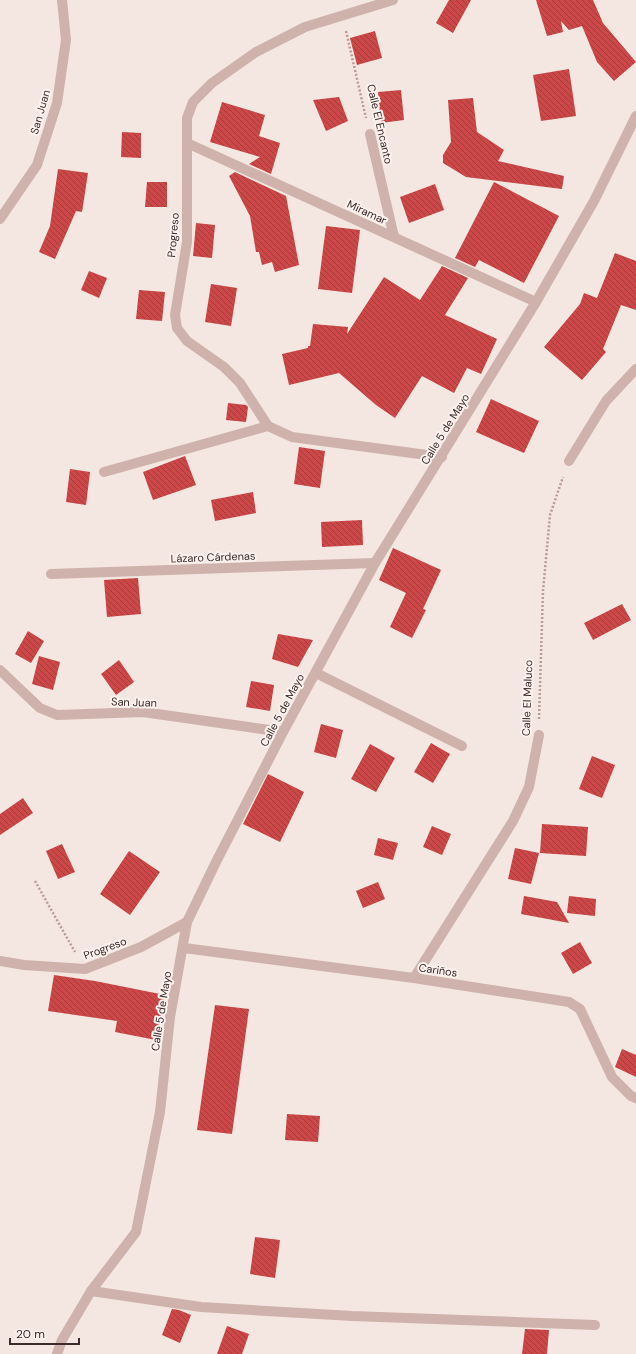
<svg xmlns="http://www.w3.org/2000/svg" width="636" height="1354" font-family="'DM Sans',sans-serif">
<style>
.building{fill:url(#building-back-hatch)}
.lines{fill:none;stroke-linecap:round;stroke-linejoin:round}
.path{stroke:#ba9b95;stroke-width:2.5;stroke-dasharray:2 2;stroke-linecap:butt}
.minor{stroke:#ceb2ab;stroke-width:10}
.labels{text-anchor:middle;stroke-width:4;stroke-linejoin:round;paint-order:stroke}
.street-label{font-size:11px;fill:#3b2b2a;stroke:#fbf1ed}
</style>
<defs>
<pattern id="building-back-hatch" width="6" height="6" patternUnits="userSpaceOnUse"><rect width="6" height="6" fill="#cc4747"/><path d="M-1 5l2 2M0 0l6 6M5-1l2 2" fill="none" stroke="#a73b3b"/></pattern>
</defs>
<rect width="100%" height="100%" fill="#f4e6e0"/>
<!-- building -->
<g class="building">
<polygon points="449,0 471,0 453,33 436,23"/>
<polygon points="536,0 593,0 603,23 636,62 614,81 597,62 582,26 569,30 561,21 563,32 547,36"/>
<polygon points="375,31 382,58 357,65 350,38"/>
<polygon points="569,69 576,116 541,121 533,75"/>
<polygon points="401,90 404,120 381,123 378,92"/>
<polygon points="339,97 348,121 326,131 313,100"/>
<polygon points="473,98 477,132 504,150 498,161 564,176 562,189 466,177 443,163 443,155 451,142 448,100"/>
<polygon points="222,102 265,115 259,136 280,143 271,174 249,164 260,157 210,142"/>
<polygon points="122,132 141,133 141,158 121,157"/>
<polygon points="58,169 88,173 82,212 76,211 55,259 39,252 50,226"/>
<polygon points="235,172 286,196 299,265 275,272 272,262 262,265 259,252 256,252 250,216 229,176"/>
<polygon points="147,182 167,182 167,207 145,207"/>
<polygon points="494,182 559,216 524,283 479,260 475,267 455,258"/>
<polygon points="435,184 444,210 409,223 400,197"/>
<polygon points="196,223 215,225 212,258 193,256"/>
<polygon points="326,226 360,230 352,293 318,289"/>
<polygon points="615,253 636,261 636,310 621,305 603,349 606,352 582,380 544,347 580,304 584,293 597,298"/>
<polygon points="442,266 468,278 445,315 497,339 481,374 467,368 454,393 422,376 395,418 376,405 339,373 289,385 282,354 308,348 308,346 310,346 313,324 348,327 347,334 384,277 420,300"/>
<polygon points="89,271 107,278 99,298 81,290"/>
<polygon points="211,284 237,288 231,326 205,322"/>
<polygon points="139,290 165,292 162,321 136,319"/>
<polygon points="491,399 539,421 524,453 476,432"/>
<polygon points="228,403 246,405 248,407 246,422 226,420"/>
<polygon points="299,447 325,451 320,488 294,484"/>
<polygon points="185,456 196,485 153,500 143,472"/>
<polygon points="70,469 90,472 86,505 66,502"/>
<polygon points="253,492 256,513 215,521 211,500"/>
<polygon points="362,520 363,545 322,547 321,522"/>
<polygon points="393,548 441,570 423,609 426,610 412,638 390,627 406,593 379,580"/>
<polygon points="138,578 141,614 107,617 104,580"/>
<polygon points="622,604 631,620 593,640 584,623"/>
<polygon points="28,631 44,641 31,663 15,654"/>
<polygon points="278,634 313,640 298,667 272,659"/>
<polygon points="39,656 60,662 53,690 32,684"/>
<polygon points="119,660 134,682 116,695 101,674"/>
<polygon points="251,681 274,685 270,711 246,707"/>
<polygon points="321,724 343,730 336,758 314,752"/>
<polygon points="431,743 450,754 433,783 414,772"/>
<polygon points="370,744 395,758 376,792 351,779"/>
<polygon points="592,756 615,765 602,798 579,789"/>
<polygon points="268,774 304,792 280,842 243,824"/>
<polygon points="23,798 33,813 0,835 0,814"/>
<polygon points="542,824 588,827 586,856 540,853"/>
<polygon points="432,826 451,834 442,855 423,847"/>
<polygon points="378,838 398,843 393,860 374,855"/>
<polygon points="62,844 75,872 58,879 46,851"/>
<polygon points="515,848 539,853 531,884 508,879"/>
<polygon points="129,851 160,872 130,915 100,894"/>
<polygon points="378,882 385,899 363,908 356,891"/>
<polygon points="524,896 557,902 569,923 521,914"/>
<polygon points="569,896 596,899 595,916 567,913"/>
<polygon points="580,942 592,963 573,974 561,953"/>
<polygon points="54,975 95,981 165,995 156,1040 115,1032 117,1021 48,1011"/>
<polygon points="215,1005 249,1009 232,1134 197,1130"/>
<polygon points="622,1049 636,1055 636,1077 615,1067"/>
<polygon points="287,1114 320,1116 318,1142 285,1140"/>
<polygon points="255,1237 280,1240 275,1278 250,1274"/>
<polygon points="172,1309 179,1310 191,1315 180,1343 162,1335"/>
<polygon points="227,1326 249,1334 242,1354 217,1354"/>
<polygon points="525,1329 549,1330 547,1354 522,1354"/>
</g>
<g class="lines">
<!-- path -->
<g class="path">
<polyline points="346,31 366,118"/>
<polyline points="539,719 543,591 550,515 563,477"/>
<polyline points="35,881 75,952"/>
</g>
<!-- minor -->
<g class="minor">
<polyline points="393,0 305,27 256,52 212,83 193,102 187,118 187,242 175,315 177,328 187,341 224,367 240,383 268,426 292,437 442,457"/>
<polyline points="370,134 394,237"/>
<polyline points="187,143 536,302"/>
<polyline points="0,219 37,165 57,103 66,40 62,0"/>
<polyline points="569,461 606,401 636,369"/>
<polyline points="104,472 268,426"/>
<polyline points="51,574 375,563"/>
<polyline points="0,670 40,708 57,715 143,712 283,732"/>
<polyline points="316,673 462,746"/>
<polyline points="184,948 414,978 569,1002 580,1009 612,1077 631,1096 636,1098"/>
<polyline points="0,961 24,965 85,969 141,947 187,922"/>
<polyline points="414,978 513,821 529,787 539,735"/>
<polyline points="91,1291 201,1307 352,1316 595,1325"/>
<polyline points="57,1354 62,1340 91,1291 136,1232 160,1112 170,1017 187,922 216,862 283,732 375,563 536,302 594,201 636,116"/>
</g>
</g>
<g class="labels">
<!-- street labels -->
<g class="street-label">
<text transform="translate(40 112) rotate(-74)" y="4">San Juan</text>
<text transform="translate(380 124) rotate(77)" y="4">Calle El Encanto</text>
<text transform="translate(367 212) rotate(25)" y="4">Miramar</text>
<text transform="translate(173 235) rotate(-85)" y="4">Progreso</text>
<text transform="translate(445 429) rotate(-58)" y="4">Calle 5 de Mayo</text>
<text transform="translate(213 557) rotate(-2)" y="4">Lázaro Cárdenas</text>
<text transform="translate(527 698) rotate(-88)" y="4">Calle El Maluco</text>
<text transform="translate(134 702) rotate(2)" y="4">San Juan</text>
<text transform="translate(282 710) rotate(-62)" y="4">Calle 5 de Mayo</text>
<text transform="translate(105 948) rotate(-20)" y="4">Progreso</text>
<text transform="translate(438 970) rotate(8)" y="4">Cariños</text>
<text transform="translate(161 1011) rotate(-81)" y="4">Calle 5 de Mayo</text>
</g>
</g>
<!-- scale -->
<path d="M10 1338v6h69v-6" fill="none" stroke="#3b2b2a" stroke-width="2"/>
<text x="16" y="1338" font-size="12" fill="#3b2b2a" stroke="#fbf1ed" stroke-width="3" paint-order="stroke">20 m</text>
</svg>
